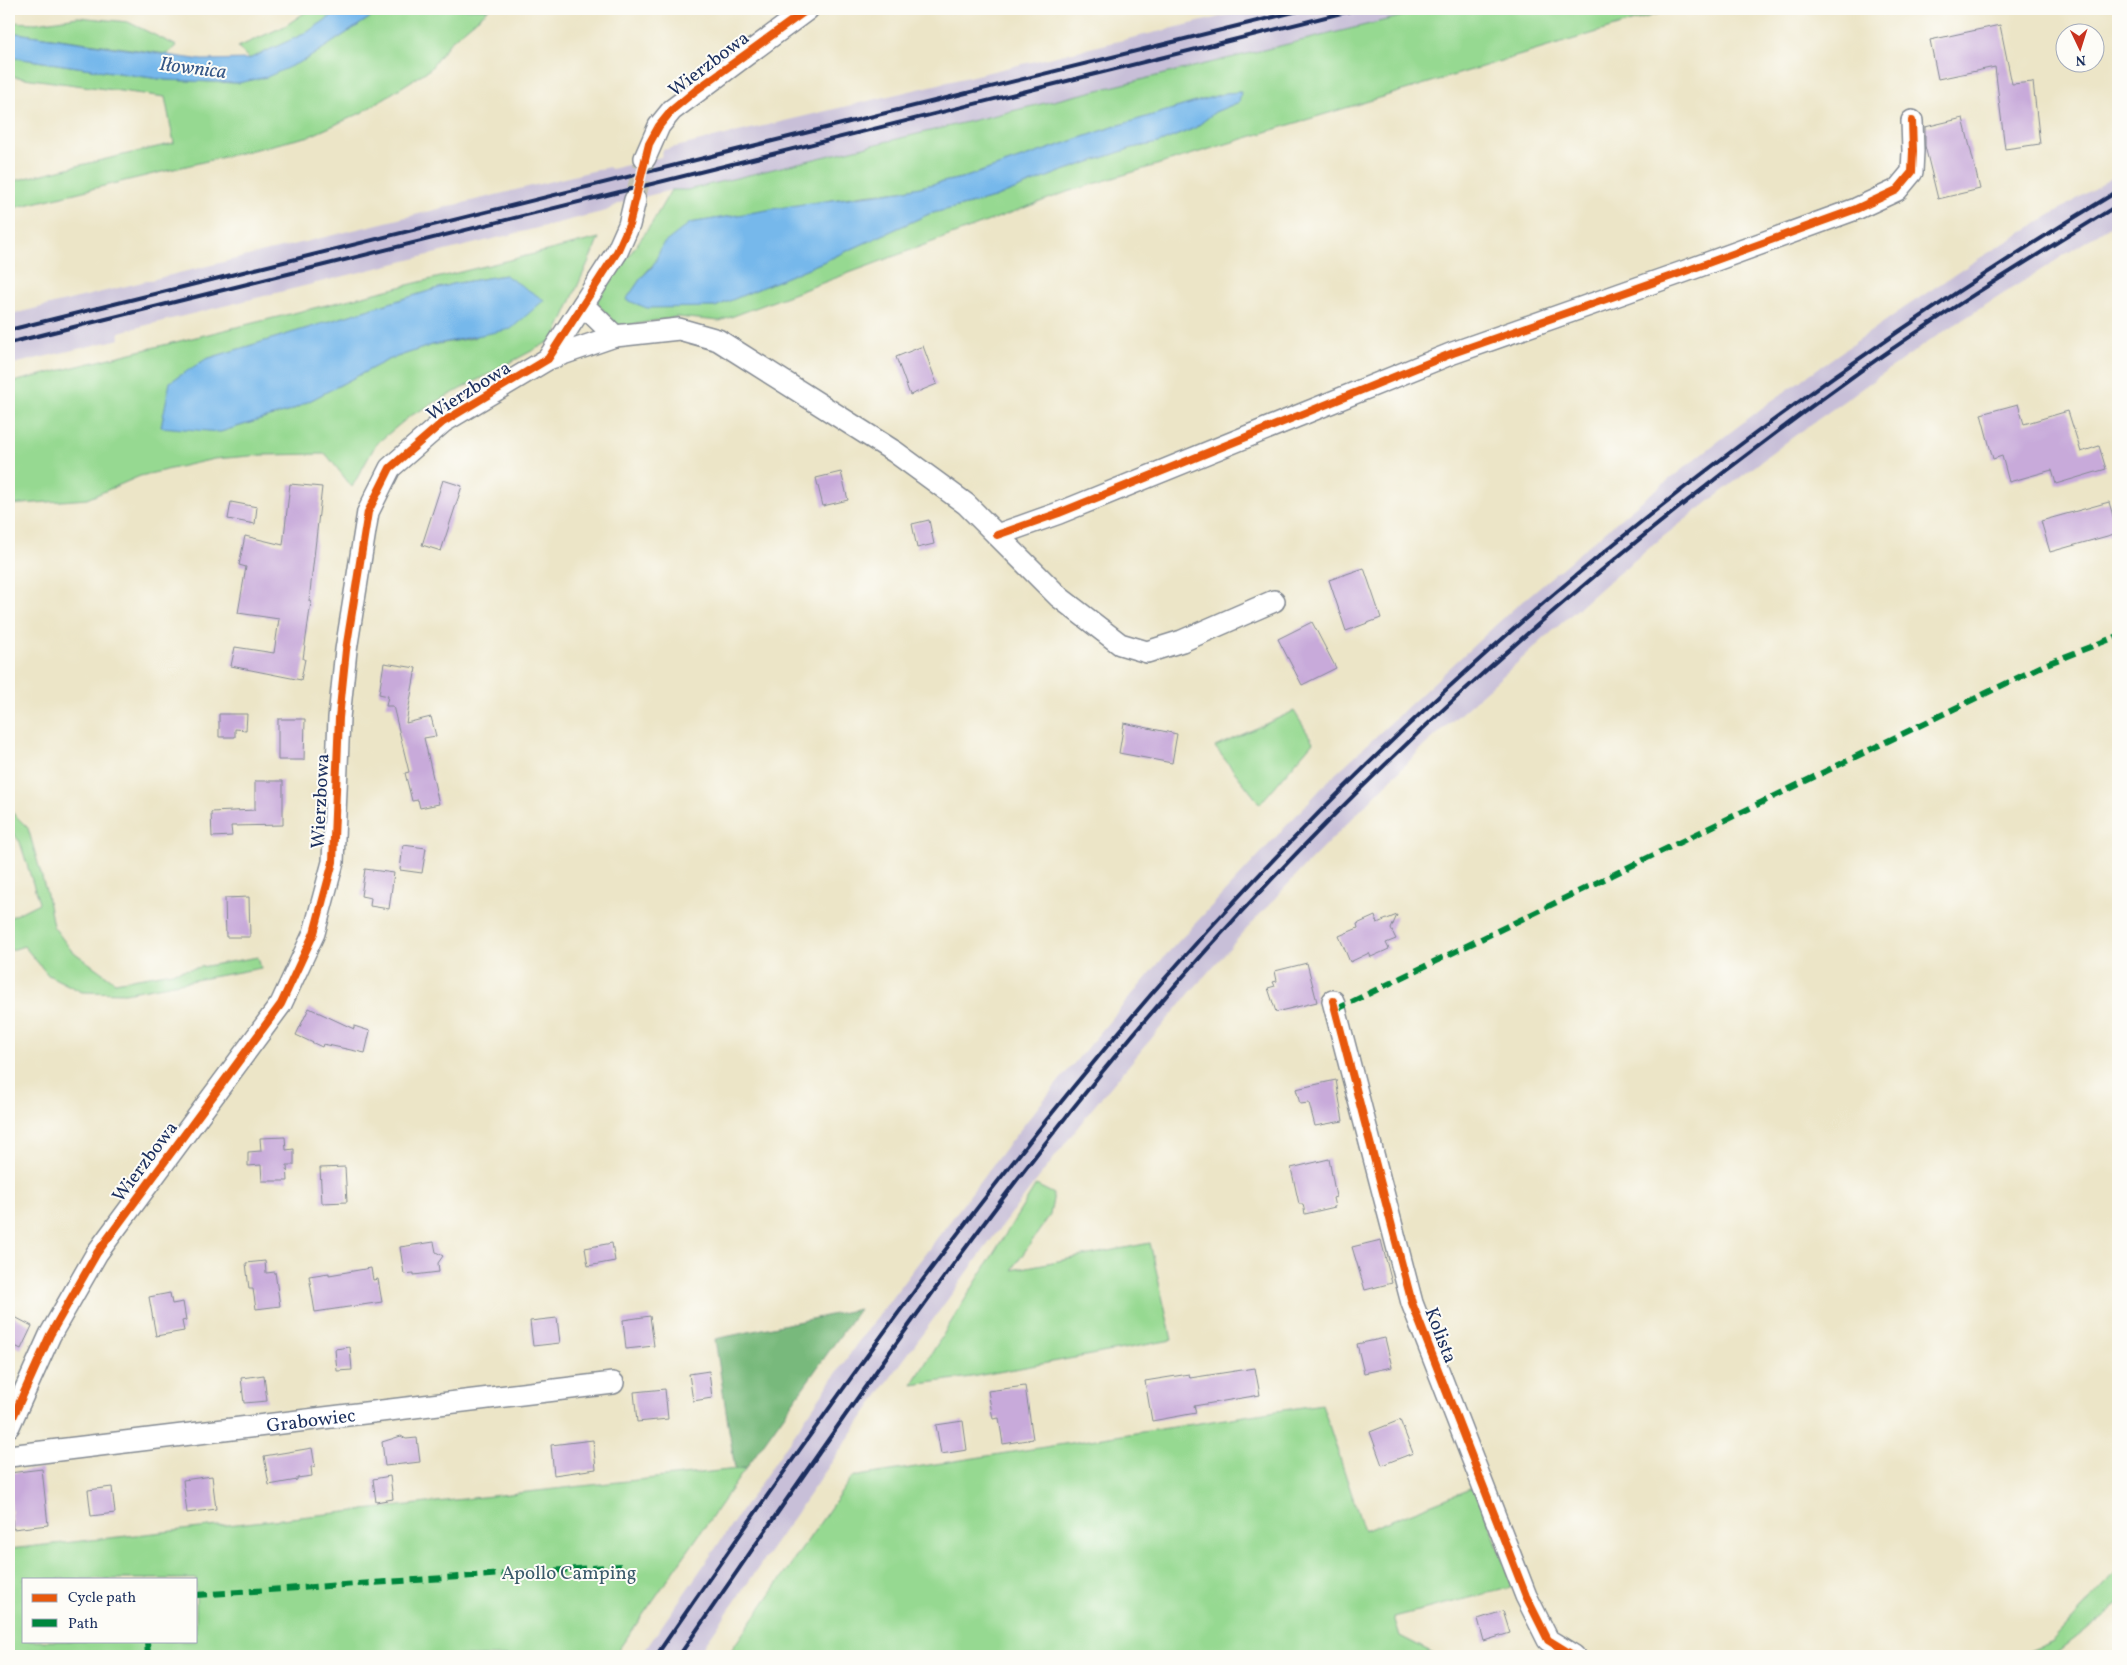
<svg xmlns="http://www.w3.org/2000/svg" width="2127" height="1665" font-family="Vollkorn,serif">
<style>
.industrial{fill:#c8bfd8}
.green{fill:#96d991;stroke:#588478;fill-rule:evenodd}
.forest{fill:#78b97b;stroke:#4a746c}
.water{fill:#76b8eb;stroke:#4874a4}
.building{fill:#c8aada}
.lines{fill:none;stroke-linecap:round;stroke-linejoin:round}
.minor-tunnel{stroke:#c2c1b2;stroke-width:21;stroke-dasharray:21 11;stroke-linecap:butt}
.minor-casing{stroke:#848a92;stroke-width:24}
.minor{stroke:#fff;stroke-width:21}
.rail{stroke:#1b2f5e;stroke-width:4}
.quiet{stroke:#00873e;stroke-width:6;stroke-dasharray:12 6;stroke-linecap:butt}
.cycleway-casing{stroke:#fdfcf7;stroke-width:11}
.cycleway{stroke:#e8590c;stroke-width:8}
.labels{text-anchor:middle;stroke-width:4;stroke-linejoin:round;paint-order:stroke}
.street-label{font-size:19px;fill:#1b2f5e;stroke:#fdfcf7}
.park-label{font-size:19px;fill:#3a5a6b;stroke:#fdfcf7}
.water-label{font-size:20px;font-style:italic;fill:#365888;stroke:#fdfcf7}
</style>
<rect width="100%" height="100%" fill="#fdfcf7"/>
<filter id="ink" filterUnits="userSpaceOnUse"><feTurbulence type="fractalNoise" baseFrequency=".02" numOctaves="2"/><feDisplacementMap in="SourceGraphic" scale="10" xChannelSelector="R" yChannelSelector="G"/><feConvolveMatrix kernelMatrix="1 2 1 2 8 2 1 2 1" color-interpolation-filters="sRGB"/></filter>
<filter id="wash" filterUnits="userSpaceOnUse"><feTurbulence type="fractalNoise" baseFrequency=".0096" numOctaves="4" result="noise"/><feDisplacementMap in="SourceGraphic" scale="20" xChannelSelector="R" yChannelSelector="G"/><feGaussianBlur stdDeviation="1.12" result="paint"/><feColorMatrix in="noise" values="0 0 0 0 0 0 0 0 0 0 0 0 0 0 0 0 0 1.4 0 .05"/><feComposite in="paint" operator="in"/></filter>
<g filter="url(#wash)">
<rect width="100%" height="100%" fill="#ece5c7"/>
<!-- industrial -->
<g class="industrial">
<polygon points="1253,9 1432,9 687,190 671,190 620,203 606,211 119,332 120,339 9,365 9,315 609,167 611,169 661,157 663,150"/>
<polygon points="2118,174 2118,221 1929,341 1793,437 1664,536 1602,587 1423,747 1303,868 1251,924 1194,988 1091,1110 994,1236 886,1384 697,1656 641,1656 856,1345 1007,1146 1059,1081 1163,958 1331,778 1512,610 1639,503 1703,453 1770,402 1904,308 1975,261"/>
</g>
<!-- green -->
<g class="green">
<polygon points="310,9 342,9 306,33 249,59 238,47 285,26"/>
<polygon points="383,9 489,9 451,41 430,69 361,113 310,136 9,209 9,182 174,143 165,97 9,76 9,57 166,80 238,83 307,59"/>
<path d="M1432,9H1674L1067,192L720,321L677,317L619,327L596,302L652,223L671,190H687ZM1226,93L1240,92L1239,102L1215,112L1195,128L1158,143L1132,148L1060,172L994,198L929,214L825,261L715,307L626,300L641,278L690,223L863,195L901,191L966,177L1113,127Z"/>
<polygon points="78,17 128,22 177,46 167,54 9,32 9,22 36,23"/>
<path d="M599,238L554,339L410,416L376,444L352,487L326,454L262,455L214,459L140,476L87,499L9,505V383ZM505,275L474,338L432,345L388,360L290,411L220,432L206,359L452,284Z"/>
<polygon points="1294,711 1313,742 1260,804 1215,747"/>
<polygon points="9,809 28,828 47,895 53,926 71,950 115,982 258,957 261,968 125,993 82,992 48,975 24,946 9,951 9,918 39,903 20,842 9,828"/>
<polygon points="1036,1185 1054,1194 1050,1215 1012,1270 1150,1243 1172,1340 971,1377 912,1385"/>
<polygon points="1322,1404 1364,1531 1475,1487 1513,1587 1394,1617 1400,1636 1439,1656 727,1656 852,1477"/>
<path d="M746,1468L614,1656H9V1549ZM24,1579H196V1641H24Z"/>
<polygon points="2118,1570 2118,1605 2053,1656 2018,1656 2053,1641"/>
</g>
<!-- forest -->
<polygon class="forest" points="859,1309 746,1468 735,1469 715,1339"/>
<!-- water -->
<g class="water">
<polygon points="342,9 383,9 307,59 267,77 238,83 166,80 9,57 9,32 202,60 249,59 306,33"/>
<polygon points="1241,92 1239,102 1215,112 1195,128 1158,143 1132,148 1060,172 994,198 929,214 825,261 715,307 647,308 626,300 641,278 653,266 663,244 690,223 803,204 901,191 966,177 1113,127 1226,93"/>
<polygon points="505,275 544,300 511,329 432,345 388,360 290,411 220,432 161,427 170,382 206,359 452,284"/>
</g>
<g id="blocks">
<!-- building -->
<g class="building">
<polygon points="2000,25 2012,84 2033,82 2040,144 2005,149 1995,67 1938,79 1930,40"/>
<polygon points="1963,118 1980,189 1938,199 1925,146 1925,127"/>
<polygon points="923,346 937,384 910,395 896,357"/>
<polygon points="2018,404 2024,424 2068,411 2081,452 2099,446 2106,469 2056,484 2052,470 2009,482 2002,456 1993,459 1981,414"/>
<polygon points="841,472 848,500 823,506 816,478"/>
<polygon points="443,480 462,486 441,551 422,545"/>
<polygon points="290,484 322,487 309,601 311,602 303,659 305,659 301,680 231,666 235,647 274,653 279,619 238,613 246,567 239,565 245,536 283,545"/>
<polygon points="231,502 257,507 255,524 228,519"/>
<polygon points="2109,502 2118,533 2050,552 2041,521"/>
<polygon points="929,520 934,544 917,548 912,524"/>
<polygon points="1364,568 1381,618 1346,631 1329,580"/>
<polygon points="1312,622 1336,668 1302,685 1278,639"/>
<polygon points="384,663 416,668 406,723 431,717 436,736 424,738 439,804 420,808 418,800 412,801 405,773 409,772 393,706 386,706 388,696 379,694"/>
<polygon points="219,714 247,714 246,730 235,729 235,737 219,737"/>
<polygon points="278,719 305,719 304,760 278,760"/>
<polygon points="1124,723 1177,734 1172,763 1119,753"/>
<polygon points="255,781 283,781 283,825 231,826 232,836 212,837 211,812 255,810"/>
<polygon points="403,845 426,848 422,873 400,870"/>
<polygon points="365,869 394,873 389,909 370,906 371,898 361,896"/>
<polygon points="249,897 250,937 226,937 225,898"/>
<polygon points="1397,915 1391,929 1396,939 1386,943 1389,949 1371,957 1369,953 1350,962 1339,936 1358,928 1357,924 1375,916 1377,923"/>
<polygon points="1307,963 1317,1002 1276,1012 1268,988 1275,986 1273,982 1277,981 1275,971"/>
<polygon points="309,1008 354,1029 354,1026 370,1031 365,1053 323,1044 322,1047 296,1035"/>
<polygon points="1336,1080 1343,1121 1315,1126 1309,1103 1300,1104 1296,1089"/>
<polygon points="285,1137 286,1150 294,1149 294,1165 287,1165 288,1181 262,1181 261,1165 248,1166 248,1152 261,1151 260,1138"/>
<polygon points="1329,1159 1336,1197 1333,1198 1335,1207 1305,1214 1303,1204 1299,1204 1291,1168"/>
<polygon points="345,1167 347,1202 322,1203 320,1168"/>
<polygon points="1381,1240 1392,1283 1365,1290 1352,1247"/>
<polygon points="434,1242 436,1252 443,1256 438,1263 439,1272 414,1275 414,1273 404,1274 400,1247"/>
<polygon points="612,1243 615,1261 588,1266 585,1248"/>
<polygon points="265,1261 266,1273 275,1272 280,1306 256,1309 253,1289 249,1289 246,1263"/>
<polygon points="371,1268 373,1280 378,1279 382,1302 315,1312 309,1276 329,1273 329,1275"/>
<polygon points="170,1293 172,1304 183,1302 186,1320 182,1321 184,1331 156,1336 149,1297"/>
<polygon points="9,1314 32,1326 21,1349 9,1343"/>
<polygon points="650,1316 654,1346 626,1349 623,1320"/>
<polygon points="557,1318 560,1343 533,1346 530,1321"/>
<polygon points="1385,1338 1392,1367 1364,1373 1357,1344"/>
<polygon points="350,1347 352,1370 337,1371 335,1349"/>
<polygon points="1255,1368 1260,1395 1194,1406 1196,1413 1152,1421 1145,1381 1189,1374 1190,1378"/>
<polygon points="709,1371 712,1398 693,1401 689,1374"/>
<polygon points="264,1375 267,1401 244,1403 241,1378"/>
<polygon points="1025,1386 1033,1439 1003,1444 999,1418 993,1419 988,1391"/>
<polygon points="665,1389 668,1419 637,1422 634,1392"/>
<polygon points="1400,1420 1413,1453 1382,1465 1370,1432"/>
<polygon points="963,1421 967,1450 941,1454 936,1425"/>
<polygon points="401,1436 406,1439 417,1438 420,1462 385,1466 382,1442"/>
<polygon points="593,1440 596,1469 554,1475 551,1445"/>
<polygon points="312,1448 315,1466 311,1467 312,1476 297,1478 297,1480 269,1485 264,1456"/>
<polygon points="42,1469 48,1525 13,1529 9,1473"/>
<polygon points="212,1476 216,1509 187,1513 183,1480"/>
<polygon points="390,1476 393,1499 376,1502 373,1479"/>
<polygon points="112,1487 115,1513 91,1516 88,1490"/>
<polygon points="1503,1611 1510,1633 1484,1641 1478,1619"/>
</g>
</g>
</g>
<g filter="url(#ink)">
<use href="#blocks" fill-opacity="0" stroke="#848a92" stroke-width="1"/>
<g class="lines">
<!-- minor-tunnel -->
<polyline class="minor-tunnel" points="635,200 645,158"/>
<!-- minor casing -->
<g class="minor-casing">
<g id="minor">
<polyline points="645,158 659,126 672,110 808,9"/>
<polyline points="583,305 615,336"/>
<polyline points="548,359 615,336 679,329 718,340 895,452 966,504 1059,597 1120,644 1147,652 1182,641 1274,601"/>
<polyline points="997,535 1059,513 1453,353 1683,272 1856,209 1897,190 1912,172 1913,151 1912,121"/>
<polyline points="1333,1001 1412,1303 1526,1596 1548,1640 1574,1656"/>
<polyline points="9,1426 50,1335 97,1253 281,1004 314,933 333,862 339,718 346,650 368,512 390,468 443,422 548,359 617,252 629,225 635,200"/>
<path id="s1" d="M9,1456L613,1383"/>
</g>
</g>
<!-- minor -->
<use href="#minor" class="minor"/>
<!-- rail -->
<g class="rail">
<polyline points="9,330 1306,9"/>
<polyline points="9,343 1358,9"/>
<path d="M656,1656C834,1397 1016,1138 1230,906C1492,621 1787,390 2118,191"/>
<path d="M679,1656C824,1445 967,1233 1131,1037C1341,787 1584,569 1848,380C1935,317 2027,261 2118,205"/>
</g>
<!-- quiet -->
<g class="quiet">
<polyline points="1335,1010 2044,665 2118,636"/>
<polyline points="196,1595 621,1566"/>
<polyline points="147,1641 148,1656"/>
</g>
<!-- cycleway casing -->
<g class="cycleway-casing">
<g id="cycleway">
<polyline points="997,535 1059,513 1453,353 1683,272 1856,209 1897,190 1912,172 1913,151 1912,121"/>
<polyline points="1333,1001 1412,1303 1526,1596 1548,1640 1574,1656"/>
<polyline points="9,1426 50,1335 97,1253 281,1004 314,933 333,862 339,718 346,650 368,512 390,468 443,422 548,359 617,252 629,225 649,144 659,126 672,110 695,91 808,9"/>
</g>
</g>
<!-- cycleway -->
<use href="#cycleway" class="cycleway"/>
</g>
</g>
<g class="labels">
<!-- street labels -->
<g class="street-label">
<text transform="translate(708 63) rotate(-37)" y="7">Wierzbowa</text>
<text transform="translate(468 390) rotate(-32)" y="7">Wierzbowa</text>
<text transform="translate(319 801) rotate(-87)" y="7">Wierzbowa</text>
<text transform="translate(144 1161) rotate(-53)" y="7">Wierzbowa</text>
<text transform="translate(1442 1335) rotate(69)" y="7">Kolista</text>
<text dy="7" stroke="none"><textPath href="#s1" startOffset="304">Grabowiec</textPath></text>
</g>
<!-- park labels -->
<g class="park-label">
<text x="569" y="1579">Apollo Camping</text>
</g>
<!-- water labels -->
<g class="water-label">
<text transform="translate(193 67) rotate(7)" y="7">Iłownica</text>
</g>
</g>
<!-- margin -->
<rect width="2127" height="1665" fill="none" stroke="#fdfcf7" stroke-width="30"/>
<!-- legend -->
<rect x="22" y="1578" width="175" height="65" fill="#fdfcf7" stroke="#a3aaba"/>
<rect x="32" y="1594" width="25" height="8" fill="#e8590c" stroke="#a3aaba"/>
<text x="68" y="1602" font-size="15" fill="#1b2f5e">Cycle path</text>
<rect x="32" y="1619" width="25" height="8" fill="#00873e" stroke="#a3aaba"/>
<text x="68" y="1628" font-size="15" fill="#1b2f5e">Path</text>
<!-- north arrow -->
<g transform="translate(2080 48) rotate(176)"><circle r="24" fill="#fdfcf7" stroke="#a3aaba"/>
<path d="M0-4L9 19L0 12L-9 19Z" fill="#c8321e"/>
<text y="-8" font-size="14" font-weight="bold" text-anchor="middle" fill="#1b2f5e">N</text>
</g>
</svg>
